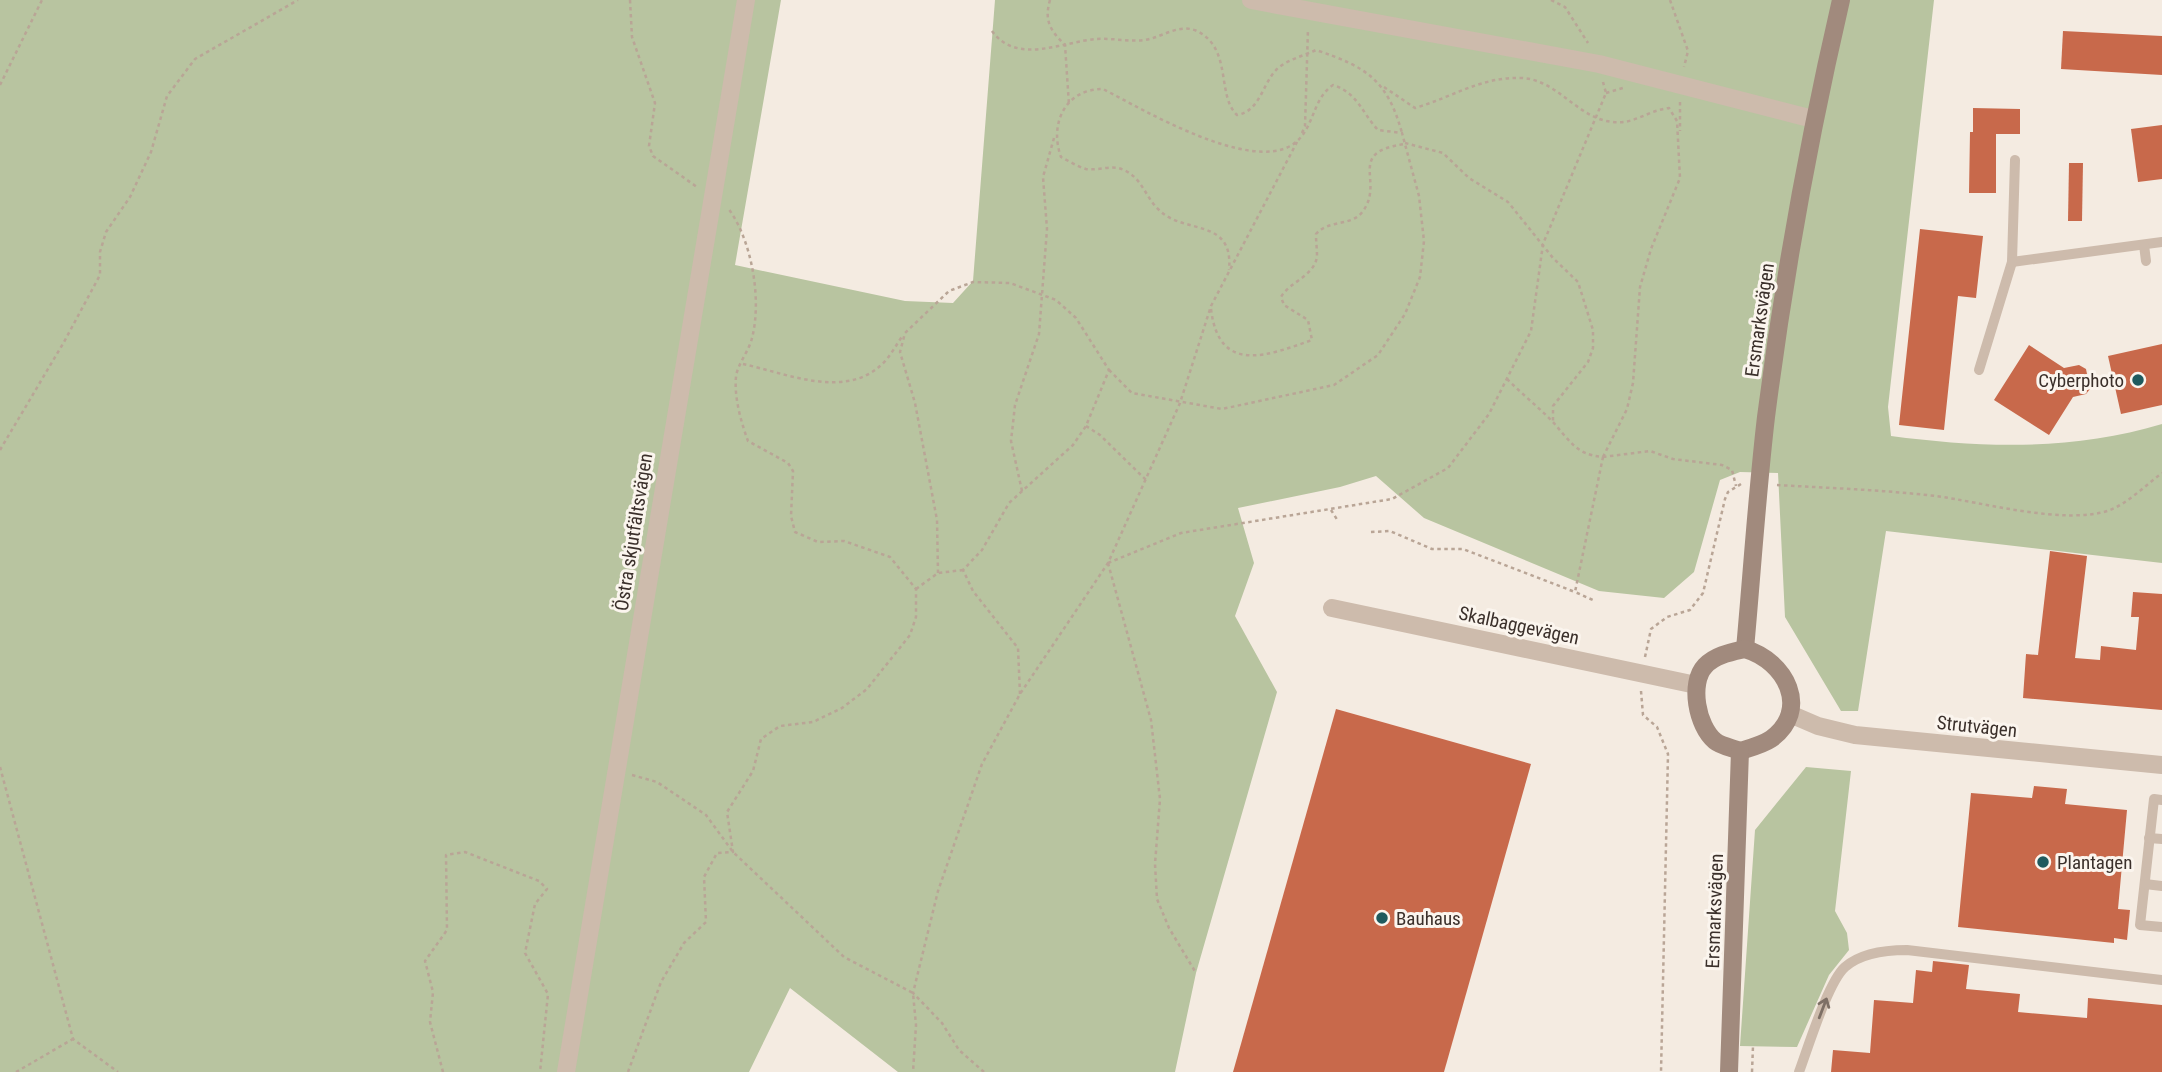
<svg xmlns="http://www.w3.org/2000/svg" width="2162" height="1072" font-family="'Roboto Condensed',sans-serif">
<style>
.green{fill:#b8c4a0}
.building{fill:#c8694b}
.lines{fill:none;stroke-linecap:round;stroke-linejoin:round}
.path{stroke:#b9a596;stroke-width:2.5;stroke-dasharray:3.5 3.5;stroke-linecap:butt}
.service{stroke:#cdbbac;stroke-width:10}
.minor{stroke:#cdbbac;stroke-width:18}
.secondary{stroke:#a18a7d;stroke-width:18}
.oneway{stroke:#7d6f65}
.poi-dot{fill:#1f5a5e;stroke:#fbf5ee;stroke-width:2.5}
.labels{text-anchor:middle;stroke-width:6;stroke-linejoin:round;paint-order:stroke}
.street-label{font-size:19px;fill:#3b302b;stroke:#fbf5ee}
.poi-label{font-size:19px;fill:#3b302b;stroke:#fbf5ee;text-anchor:start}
</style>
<rect width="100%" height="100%" fill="#f4ebe1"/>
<!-- green -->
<g class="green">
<path d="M0,0H781L735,265L905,301L953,303L973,281L995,0H1934L1888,407L1891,436C1982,448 2073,451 2162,424V563L1886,531L1858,711H1841L1785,617L1778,473L1740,472L1720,480L1694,572L1664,598L1599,591L1424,518L1376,476L1340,487L1238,508L1254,563L1235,616L1277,692L1196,973L1175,1072H898L790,988L749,1072H0Z"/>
<polygon points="1806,767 1851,771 1835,911 1847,933 1849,950 1829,975 1797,1047 1740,1046 1755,830"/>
</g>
<!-- building -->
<g class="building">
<polygon points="2063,31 2162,36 2162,75 2061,69"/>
<polygon points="1973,108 2020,109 2020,134 1996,134 1996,193 1969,193 1970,132 1973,132"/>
<polygon points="2162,125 2162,179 2138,182 2131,129"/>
<polygon points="2069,163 2083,163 2082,221 2068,221"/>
<polygon points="1920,229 1983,236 1976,298 1958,296 1944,430 1899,425"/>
<polygon points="2162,344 2162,405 2121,414 2108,356"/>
<polygon points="2029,345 2064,368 2079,365 2086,369 2090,389 2086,394 2073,397 2049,435 1994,400"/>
<polygon points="2050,551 2087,556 2075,658 2100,660 2101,646 2136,650 2139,617 2131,617 2133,592 2162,594 2162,710 2023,698 2026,654 2038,655"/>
<polygon points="1336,709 1531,764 1444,1072 1233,1072"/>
<polygon points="2034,786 2067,789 2065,804 2127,810 2118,909 2130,910 2127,940 2114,938 2114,943 1958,927 1971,793 2032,798"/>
<polygon points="1933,961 1969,965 1966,989 2020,994 2018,1012 2087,1018 2088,998 2162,1005 2162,1072 1831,1072 1833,1050 1870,1053 1874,1000 1913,1003 1916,970 1932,972"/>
</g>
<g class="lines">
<!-- path -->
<g class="path">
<polyline points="630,0 632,37 655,103 649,146 653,156 697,187"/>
<path d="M1050,0C1044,21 1050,30 1065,45L1069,105"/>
<polyline points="1551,0 1565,7 1588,43"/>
<polyline points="1670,0 1688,51 1684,67"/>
<path d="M992,31C1017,66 1064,41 1097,39C1113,38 1129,42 1145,40C1163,37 1179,23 1197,31C1233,49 1216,95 1237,115C1260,111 1262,85 1276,70C1286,60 1303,56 1316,50C1366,67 1387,79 1402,133"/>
<polyline points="0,85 42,0"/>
<path d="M1384,87L1415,108C1453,97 1482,76 1523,78C1559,81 1578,119 1613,122C1633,125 1649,110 1669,108L1677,121L1680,178L1651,249L1640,287L1633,383L1627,409L1603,457"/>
<polyline points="1606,93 1623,88"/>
<polyline points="1680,102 1680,131"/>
<polyline points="1302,133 1305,126 1308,29"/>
<polyline points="1405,143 1443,153 1469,178 1508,202 1553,258 1578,282 1593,330 1593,348 1588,362 1553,406 1553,422"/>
<path d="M1211,309C1219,376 1269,355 1312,340L1308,320L1284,305L1281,297C1289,282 1315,276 1317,256C1317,249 1316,242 1316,234C1329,219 1352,227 1363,211C1385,181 1345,152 1405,144"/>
<path d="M743,364C785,373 843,399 880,366C889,359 896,345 903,335"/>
<path d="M1109,370L1132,393L1222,409L1334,385L1378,355L1405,314L1420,277L1424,241L1419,196L1402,133L1378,130C1362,113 1358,93 1333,85C1311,100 1315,130 1292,145C1248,172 1144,110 1103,89C1065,89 1049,124 1061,157C1069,161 1078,167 1086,169C1099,171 1112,164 1124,170C1143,179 1145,197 1159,210C1184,235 1234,217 1229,270"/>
<path d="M1507,379C1521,393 1537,406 1551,420C1569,439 1575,455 1603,457L1575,592L1595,601"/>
<polyline points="1086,426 1100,435 1146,480"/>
<polyline points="0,450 64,342 100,275 100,252 106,232 130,197 151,152 167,96 195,59 298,0"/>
<polyline points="1603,457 1650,451 1673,459 1722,465 1732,470 1736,486"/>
<path d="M1777,485C1830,488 1883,490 1936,496C1981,502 2067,526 2110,510C2128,503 2146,485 2162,473"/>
<polyline points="1022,491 1011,441 1015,405 1039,334 1047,229 1043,177 1054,138"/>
<polyline points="1331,510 1338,521"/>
<polyline points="1371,532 1390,531 1432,549 1463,549 1575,592"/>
<polyline points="1108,563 1181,533 1392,499 1448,468 1489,414 1531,331 1543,244 1606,93 1603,82"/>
<polyline points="1108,563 1151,720 1160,799 1155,864 1157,899 1169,928 1196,973"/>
<polyline points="938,573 937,520 915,403 900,352 905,333 949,291 973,282 1010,283 1056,300 1076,318 1109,370 1086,426 1073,445 1009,503 982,550 963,570 973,591 1018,648 1020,694"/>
<polyline points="916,589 938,573 963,570"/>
<polyline points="1645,657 1651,629 1667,617 1690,610 1703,593 1725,499 1728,492 1741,484"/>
<polyline points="1641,691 1643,715 1657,727 1668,754 1661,1072"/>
<polyline points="0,767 73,1039 118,1072"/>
<polyline points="632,775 657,782 706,815 733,852 844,957 913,993 916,1025 913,1072"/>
<polyline points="16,1072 73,1039"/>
<polyline points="443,1072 430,1022 433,992 425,961 447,930 446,855 465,852 539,881 547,889 535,904 525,953 548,994 540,1072"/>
<path d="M628,1072L661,982L684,943L706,922L704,877L717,853L733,852L727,812L753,771L761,739L780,726L813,722L842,708L867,689L910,635L916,617V589L890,557L844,541L818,542L795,532L791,516L793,471L788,463L748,441C741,422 734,397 736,377C737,365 749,351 752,338C762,300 752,240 728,208"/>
<polyline points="984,1072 959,1050 942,1023 913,993 938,891 982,764 1020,694 1108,563 1180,403 1211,306 1297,142"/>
<polyline points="1752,1072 1753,1046"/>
</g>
<!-- service -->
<g class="service">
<polyline points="2015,160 2012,262 2162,242"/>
<polyline points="2144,245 2146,261"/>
<polyline points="1979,370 2012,262"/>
<polyline points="2162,800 2154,799 2140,925 2162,927"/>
<polyline points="2149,838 2162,839"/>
<polyline points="2145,884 2162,886"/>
<path d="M1799,1072C1808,1048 1828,982 1845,967C1861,953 1887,950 1907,950L2162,980"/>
</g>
<!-- minor -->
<g class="minor">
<polyline points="1251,0 1599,64 1813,119"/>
<polyline points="1332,608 1696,685"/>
<polyline points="1790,714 1818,726 1855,735 2162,765"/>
<polyline points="566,1072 746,0"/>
</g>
<!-- secondary -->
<g class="secondary">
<path d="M1745,649C1752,572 1757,494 1766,417C1784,276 1809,138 1841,0"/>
<path d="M1745,649C1786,661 1811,710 1771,739C1762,745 1750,748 1740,751C1733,748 1721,746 1715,741C1697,726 1689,683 1705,666C1715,655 1732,652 1745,649Z"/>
<polyline points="1729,1072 1740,751"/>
</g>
</g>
<!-- one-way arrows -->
<defs><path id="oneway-shaft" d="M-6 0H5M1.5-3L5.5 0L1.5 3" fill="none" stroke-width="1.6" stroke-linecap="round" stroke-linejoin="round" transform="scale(1.75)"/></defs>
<use class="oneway" href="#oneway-shaft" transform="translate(1823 1008) rotate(-69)"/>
<!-- markers -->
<g class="poi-dot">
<circle cx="2138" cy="380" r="7"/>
<circle cx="2043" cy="862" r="7"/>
<circle cx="1382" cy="918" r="7"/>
</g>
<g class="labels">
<!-- street labels -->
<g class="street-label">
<text transform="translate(1759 320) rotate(-82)" y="7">Ersmarksvägen</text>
<text transform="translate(633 532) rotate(-81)" y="7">Östra skjutfältsvägen</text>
<text transform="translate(1519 625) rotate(12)" y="7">Skalbaggevägen</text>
<text transform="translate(1977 726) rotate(6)" y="7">Strutvägen</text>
<text transform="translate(1714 911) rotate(-88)" y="7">Ersmarksvägen</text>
</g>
<!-- poi labels -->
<g class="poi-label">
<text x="2124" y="387" text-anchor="end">Cyberphoto</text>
<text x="2057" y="869">Plantagen</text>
<text x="1396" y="925">Bauhaus</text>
</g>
</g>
</svg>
